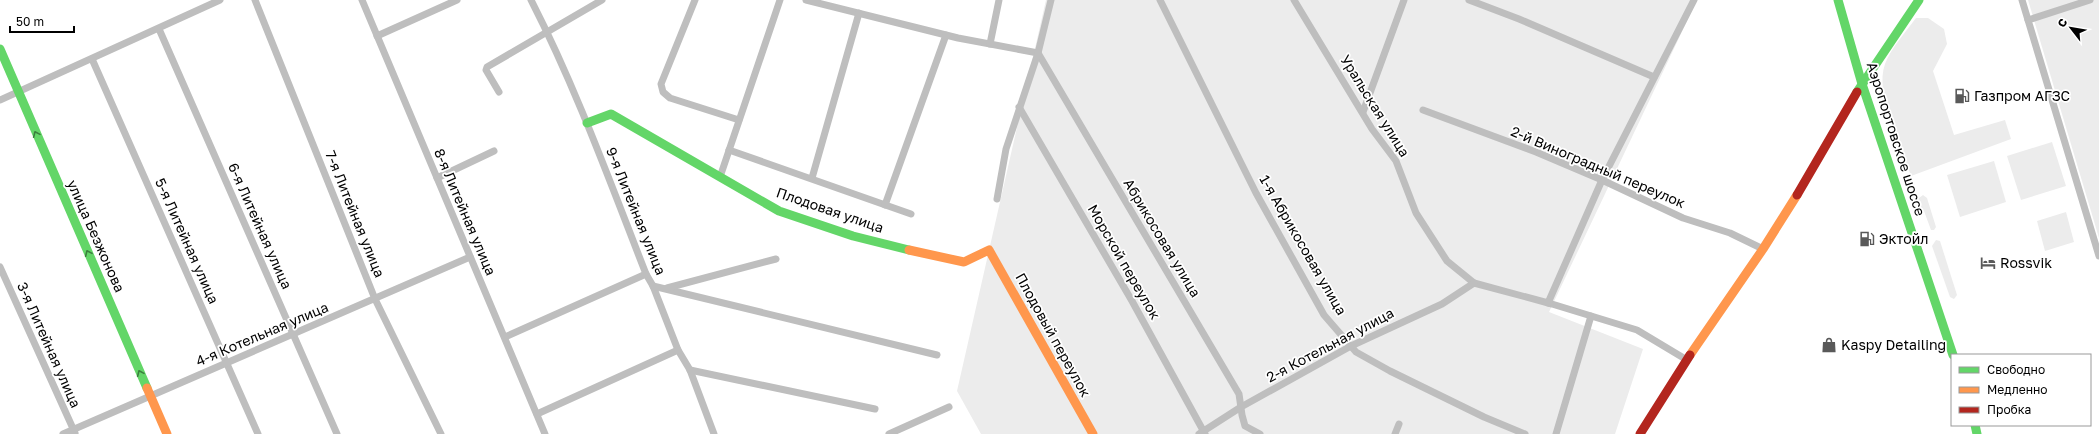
<svg xmlns="http://www.w3.org/2000/svg" width="2099" height="434" font-family="'Golos Text',sans-serif">
<style>
.green{fill:#ececec}
.lines{fill:none;stroke-linecap:round;stroke-linejoin:round}
.street{stroke:#bebebe;stroke-width:7}
.fast{stroke:#63d668;stroke-width:9}
.slow{stroke:#ff974d;stroke-width:9}
.jam{stroke:#b3261e;stroke-width:9}
.oneway{stroke:#3b803e}
.labels{text-anchor:middle;stroke-width:3.5;stroke-linejoin:round;paint-order:stroke}
.poi-label{font-size:14px;fill:#000;stroke:#fff;text-anchor:start}
.street-label{font-size:14px;fill:#000;stroke:#fff}
</style>
<rect width="100%" height="100%" fill="#fff"/>
<!-- green -->
<g class="green">
<polygon points="1046,0 1697,0 1549,312 1643,349 1615,434 981,434 957,391"/>
<polygon points="2028,0 2099,0 2099,238"/>
<path d="M1916,18H1928L1944,29L1947,44L1933,71L1954,135L2005,120L2011,139L1911,176C1901,147 1874,94 1885,64C1891,48 1906,32 1916,18Z"/>
<polygon points="2052,142 2066,186 2021,200 2007,156"/>
<polygon points="1994,161 2006,202 1960,217 1947,175"/>
<polygon points="1923,195 1927,198 1936,227 1934,230 1931,230 1924,211 1920,211 1917,202 1919,198"/>
<polygon points="2066,212 2074,242 2045,251 2037,221"/>
<polygon points="1936,240 1940,241 1957,295 1954,299 1950,297 1932,246"/>
</g>
<g class="lines">
<!-- street -->
<g class="street">
<polyline points="255,0 375,299 441,434"/>
<polyline points="362,0 545,434"/>
<path d="M531,0C576,88 610,182 646,274L653,286L678,350L690,370L714,434"/>
<polyline points="695,0 661,84 663,92 670,98 739,120"/>
<polyline points="806,0 958,38 1038,53"/>
<polyline points="1160,0 1256,193 1324,315 1356,352 1390,371 1484,417 1525,434"/>
<polyline points="1294,0 1372,129 1396,161 1416,213 1447,261 1474,283 1552,304 1637,330 1687,360"/>
<polyline points="1469,0 1519,19 1654,77"/>
<polyline points="2022,0 2099,256"/>
<polyline points="2028,20 2090,0"/>
<polyline points="159,29 337,434"/>
<polyline points="377,36 457,0"/>
<polyline points="990,44 999,0"/>
<polyline points="1038,53 1239,394 1242,415 1245,426 1260,434"/>
<polyline points="92,59 258,434"/>
<polyline points="499,92 486,70 487,67 602,0"/>
<polyline points="0,100 220,0"/>
<polyline points="1019,107 1132,301 1205,434"/>
<polyline points="1423,110 1536,152 1602,180 1683,218 1730,233 1763,249"/>
<polyline points="1363,112 1404,0"/>
<polyline points="729,150 911,214"/>
<polyline points="720,177 780,0"/>
<polyline points="437,178 494,151"/>
<polyline points="812,178 859,13"/>
<polyline points="997,199 1006,149 1038,53 1051,0"/>
<polyline points="885,205 946,35"/>
<polyline points="0,267 75,433"/>
<polyline points="653,286 937,355"/>
<polyline points="667,288 776,259"/>
<polyline points="1548,303 1602,180 1694,0"/>
<polyline points="505,337 646,274"/>
<polyline points="690,370 875,409"/>
<polyline points="537,414 678,350"/>
<polyline points="63,434 470,257"/>
<polyline points="889,434 949,407"/>
<polyline points="1199,434 1241,407 1351,346 1442,304 1474,283"/>
<polyline points="1395,434 1399,424"/>
<polyline points="1556,434 1591,316"/>
</g>
<!-- fast -->
<g class="fast">
<polyline points="1838,0 1862,84 1953,355"/>
<polyline points="0,49 147,388"/>
<polyline points="1857,92 1919,0"/>
<polyline points="587,123 611,114 779,211 853,236 909,250"/>
<polyline points="1975,425 1977,434"/>
</g>
<!-- slow -->
<g class="slow">
<polyline points="909,250 964,262 989,250 1093,434"/>
<polyline points="1690,355 1763,249 1797,195"/>
<polyline points="147,388 167,434"/>
</g>
<!-- jam -->
<g class="jam">
<polyline points="1797,195 1857,92"/>
<polyline points="1640,434 1690,355"/>
</g>
</g>
<!-- one-way arrows -->
<defs><path id="oneway-chevron" d="M-2-3.5L2.5 0L-2 3.5" fill="none" stroke-width="1.6" stroke-linecap="round" stroke-linejoin="round"/></defs>
<g class="oneway">
<use href="#oneway-chevron" transform="translate(36 134) rotate(-114)"/>
<use href="#oneway-chevron" transform="translate(88 253) rotate(-114)"/>
<use href="#oneway-chevron" transform="translate(140 373) rotate(-114)"/>
</g>
<!-- icons -->
<defs>
<g id="fuel-bare" transform="scale(1.2)"><path d="M-5.5-6h7V0h2V4h1.3V-2.5L3-4.5l.8-.8L6-3V5H2.5V1h-1V6h-7ZM-4.2-4.7v3.2H.2V-4.7Z" fill="#595959" stroke="#fff" stroke-width="2.5" paint-order="stroke"/></g>
<g id="hotel-bare" transform="scale(1.2)"><path d="M-6-4.5h1.5V1H6V5H4.5V3h-9V5H-6ZM-4 0a1.8 1.8 0 1 1 3.6 0ZM.5 0V-2.5h3Q6-2.5 6 0Z" fill="#595959" stroke="#fff" stroke-width="2.5" paint-order="stroke"/></g>
<g id="shop-bare" transform="scale(1.2)"><path d="M-5-2.5h2.3a2.7 3.5 0 0 1 5.4 0H5L5.5 6h-11ZM-1.5-2.5h3a1.5 2.3 0 0 0-3 0Z" fill="#595959" stroke="#fff" stroke-width="2.5" paint-order="stroke"/></g>
</defs>
<g fill-rule="evenodd">
<use href="#fuel-bare" x="1962" y="96"/>
<use href="#fuel-bare" x="1867" y="239"/>
<use href="#hotel-bare" x="1988" y="263"/>
<use href="#shop-bare" x="1829" y="345"/>
</g>
<g class="labels">
<!-- poi labels -->
<g class="poi-label">
<text x="1974" y="101">Газпром АГЗС</text>
<text x="1879" y="244">Эктойл</text>
<text x="2000" y="268">Rossvik</text>
<text x="1841" y="350">Kaspy Detailing</text>
</g>
<!-- street labels -->
<g class="street-label">
<text transform="translate(1375 106) rotate(58)" y="5">Уральская улица</text>
<text transform="translate(1896 139) rotate(72)" y="5">Аэропортовское шоссе</text>
<text transform="translate(1598 167) rotate(23)" y="5">2-й Виноградный переулок</text>
<text transform="translate(830 210) rotate(19)" y="5">Плодовая улица</text>
<text transform="translate(636 211) rotate(68)" y="5">9-я Литейная улица</text>
<text transform="translate(465 212) rotate(67)" y="5">8-я Литейная улица</text>
<text transform="translate(355 214) rotate(68)" y="5">7-я Литейная улица</text>
<text transform="translate(260 226) rotate(66)" y="5">6-я Литейная улица</text>
<text transform="translate(96 236) rotate(66)" y="5">улица Безжонова</text>
<text transform="translate(1162 238) rotate(59)" y="5">Абрикосовая улица</text>
<text transform="translate(187 241) rotate(66)" y="5">5-я Литейная улица</text>
<text transform="translate(1303 245) rotate(60)" y="5">1-я Абрикосовая улица</text>
<text transform="translate(1124 262) rotate(60)" y="5">Морской переулок</text>
<text transform="translate(262 334) rotate(-23)" y="5">4-я Котельная улица</text>
<text transform="translate(1053 335) rotate(61)" y="5">Плодовый переулок</text>
<text transform="translate(49 345) rotate(66)" y="5">3-я Литейная улица</text>
<text transform="translate(1330 345) rotate(-28)" y="5">2-я Котельная улица</text>
</g>
</g>
<!-- legend -->
<rect x="1951" y="354" width="140" height="72" fill="#ffffff" stroke="#999999"/>
<rect x="1959" y="367" width="20" height="6" fill="#63d668" stroke="#999999"/>
<text x="1987" y="374" font-size="12" fill="#000000">Свободно</text>
<rect x="1959" y="387" width="20" height="6" fill="#ff974d" stroke="#999999"/>
<text x="1987" y="394" font-size="12" fill="#000000">Медленно</text>
<rect x="1959" y="407" width="20" height="6" fill="#b3261e" stroke="#999999"/>
<text x="1987" y="414" font-size="12" fill="#000000">Пробка</text>
<!-- north arrow -->
<g transform="translate(2071 28) rotate(301)" stroke="#ffffff" stroke-width="3" paint-order="stroke">
<path d="M0-3L7 15L0 10L-7 15Z" fill="#000000"/>
<text y="-6" font-size="11" font-weight="bold" text-anchor="middle" fill="#000000">С</text>
</g>
<!-- scale -->
<path d="M10 26v6h64v-6" fill="none" stroke="#000000" stroke-width="2"/>
<text x="16" y="26" font-size="12" fill="#000000" stroke="#ffffff" stroke-width="3" paint-order="stroke">50 m</text>
</svg>
